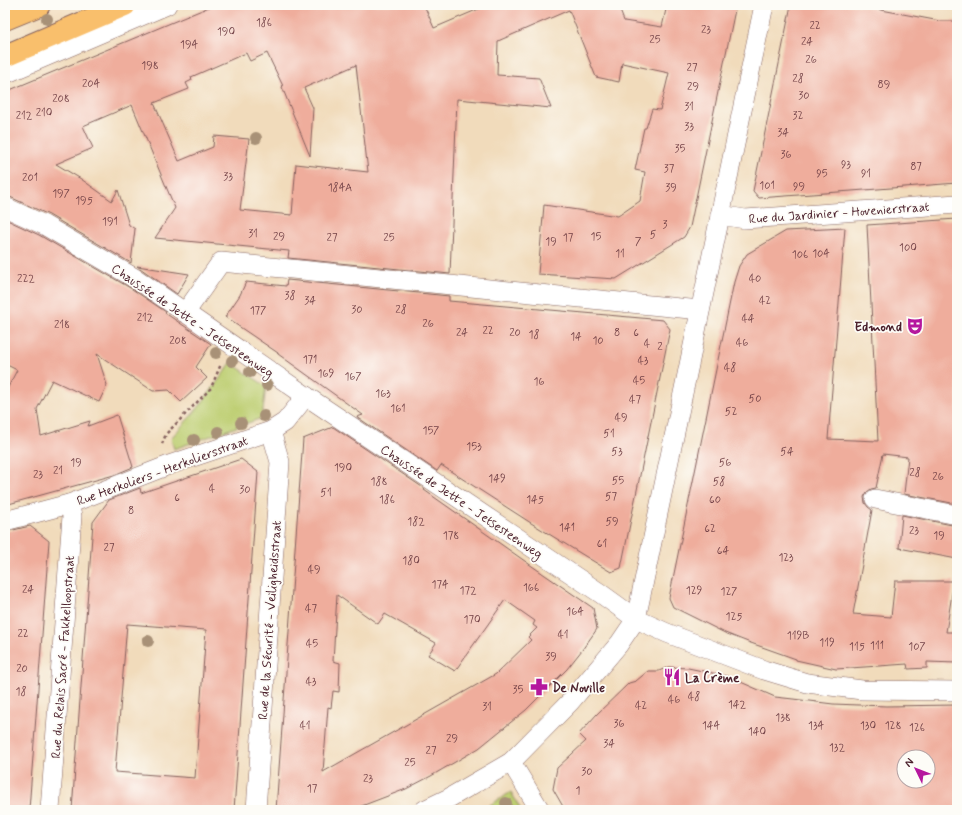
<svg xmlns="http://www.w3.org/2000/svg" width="962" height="815" font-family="Mynerve,sans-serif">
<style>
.green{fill:#bdce71;stroke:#84764e}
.building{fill:#efad9c;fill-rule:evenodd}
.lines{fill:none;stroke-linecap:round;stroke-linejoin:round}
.minor-casing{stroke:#84615d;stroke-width:20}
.primary-casing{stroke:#84615d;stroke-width:24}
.trunk-casing{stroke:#84615d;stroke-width:24}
.path{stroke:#84615d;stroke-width:2.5;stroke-dasharray:3 3;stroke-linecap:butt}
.minor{stroke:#fff;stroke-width:19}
.primary{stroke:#f9bf6c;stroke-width:22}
.trunk{stroke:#f9bf6c;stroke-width:22}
.tree{fill:#a89177}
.labels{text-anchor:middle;stroke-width:3.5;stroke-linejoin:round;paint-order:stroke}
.number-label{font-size:11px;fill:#734247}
.street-label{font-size:13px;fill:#4a1f2b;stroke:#fdfcf7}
.poi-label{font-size:13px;font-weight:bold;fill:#4a1f2b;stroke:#fdfcf7;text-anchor:start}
</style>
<rect width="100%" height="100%" fill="#fdfcf7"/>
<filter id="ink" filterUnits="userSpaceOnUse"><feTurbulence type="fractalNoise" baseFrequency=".025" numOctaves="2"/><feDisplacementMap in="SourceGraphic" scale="8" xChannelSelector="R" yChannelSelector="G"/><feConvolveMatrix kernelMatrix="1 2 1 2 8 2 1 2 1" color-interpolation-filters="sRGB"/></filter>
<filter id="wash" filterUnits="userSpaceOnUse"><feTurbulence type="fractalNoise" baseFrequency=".012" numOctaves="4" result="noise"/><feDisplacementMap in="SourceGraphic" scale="16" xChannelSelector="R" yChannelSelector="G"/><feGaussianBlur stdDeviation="0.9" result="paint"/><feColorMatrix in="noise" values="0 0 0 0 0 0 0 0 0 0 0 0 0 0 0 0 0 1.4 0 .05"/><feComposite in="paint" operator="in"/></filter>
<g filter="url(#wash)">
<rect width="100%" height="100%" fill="#f1dbbb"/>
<!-- green -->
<g class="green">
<polygon points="231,363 266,386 262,418 174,449 171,438 199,407"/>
<polygon points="511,792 521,810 482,810"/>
</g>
<g id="blocks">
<!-- building -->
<g class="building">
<path d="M214,5H424L434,28L488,5H618L624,21L662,27L667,5H736L690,227L684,237L616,279L538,274L544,205L618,216L640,201L645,172L635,170L644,128H646L652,109L660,110L669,73L622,63L619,82L596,77L569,10L498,41L497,75L539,78L551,108L457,99L450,274L288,258L289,251L155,238L175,208L132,105L83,126L93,148L56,164L81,179L112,201L118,190L129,225L135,229L131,263L49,215L10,197L5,196V92ZM246,53L250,61L267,53L283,86L282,87L310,156L313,108L304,88L356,65L368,172L296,164L292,215L240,210L249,139L214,136L213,147L179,161L154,103L189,89L186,83L192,80L191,77Z"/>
<polygon points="791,5 855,5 940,21 957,21 957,183 759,198 753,191"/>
<polygon points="5,219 39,235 132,289 166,312 165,313 211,344 196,367 207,378 181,402 169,390 153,391 97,354 107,385 99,402 52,380 37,409 41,436 90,421 88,426 117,415 133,467 114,475 5,505 5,393 17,370 5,364"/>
<polygon points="957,219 957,504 904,494 908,457 883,454 876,488 871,489 867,492 864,497 865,503 868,507 872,510 853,614 891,617 895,581 954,581 946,632 957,632 957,663 927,662 927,668 908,669 907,664 836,669 796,660 796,659 748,642 725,633 673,607 669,598 734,282 739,266 747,254 786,231 845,228 828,439 878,441 867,225"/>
<polygon points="137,266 189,274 177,294"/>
<polygon points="287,280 449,296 449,301 663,320 670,329 621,568 611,572 531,523 441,465 437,471 357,417 363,415 278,354 278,353 225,317 240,295 246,282 286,286"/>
<path d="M333,427L425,489L424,490L529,564L593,608L597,629L582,650L567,669L526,710L479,748L431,776L406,789L351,810H276L303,439ZM337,595L378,624L385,614L436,643L428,655L455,671L505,600L535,621L533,625L537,628L528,637L531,640L496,674L323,772L328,707L331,708L333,691L339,692L340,663L333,661Z"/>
<path d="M241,459L258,472L234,810H72L93,522L109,500L140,488L141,493ZM127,624L206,630L195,778L115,772Z"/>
<polygon points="902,515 957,526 957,559 899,548"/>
<polygon points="30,526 49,541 29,810 5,810 5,532"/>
<path d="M668,667L688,668L727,676L775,697L793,699L833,704L886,706L957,705V810H565L553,789L557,768L586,741L579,734L597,714L629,683L636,681L648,671H659ZM904,757H928V781H904Z"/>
</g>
</g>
</g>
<g filter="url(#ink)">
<use href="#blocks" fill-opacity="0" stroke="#84615d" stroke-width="1"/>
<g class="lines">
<!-- minor casing -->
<g class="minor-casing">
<g id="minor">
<polyline points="5,74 167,5"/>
<polyline points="5,207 44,225 138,280 306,396 600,593 636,619 667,633 764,670 807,683 862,690 957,691"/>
<polyline points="720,215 745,219 957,204"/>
<polyline points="185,313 221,262 700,310"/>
<polyline points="875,499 957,515"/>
<polyline points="5,521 69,504 169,465 271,431 285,422 306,396"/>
<polyline points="511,762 540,810"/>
<polyline points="50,810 72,516 69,504"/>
<polyline points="256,810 280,462 271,431"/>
<polyline points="424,810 449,798 511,762 570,702 619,644 636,619 764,5"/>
</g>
</g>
<!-- primary casing -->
<g class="primary-casing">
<polyline id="primary" points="5,19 39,5"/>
</g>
<!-- trunk casing -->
<g class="trunk-casing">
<polyline id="trunk" points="5,56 125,5"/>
</g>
<!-- path -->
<polyline class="path" points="162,444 166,434 211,388 221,364"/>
<!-- minor -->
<use href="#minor" class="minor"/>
<!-- primary -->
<use href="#primary" class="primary"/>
<!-- trunk -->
<use href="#trunk" class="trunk"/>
</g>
<!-- trees -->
<g class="tree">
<circle cx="47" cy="19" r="6"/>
<circle cx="256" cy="138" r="6"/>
<circle cx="216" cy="353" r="6"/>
<circle cx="232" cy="361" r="6"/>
<circle cx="250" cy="372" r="6"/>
<circle cx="267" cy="385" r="6"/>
<circle cx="264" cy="416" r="6"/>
<circle cx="241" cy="423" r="6"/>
<circle cx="218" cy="432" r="6"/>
<circle cx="194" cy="440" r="6"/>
<circle cx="148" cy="641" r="6"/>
<circle cx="506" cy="803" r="6"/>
</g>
</g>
<!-- icons -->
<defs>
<g id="theatre-bare" transform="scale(1.38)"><path d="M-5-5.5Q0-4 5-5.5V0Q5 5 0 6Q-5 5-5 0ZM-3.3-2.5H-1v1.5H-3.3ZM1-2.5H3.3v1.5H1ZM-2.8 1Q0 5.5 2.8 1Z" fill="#b5179e" stroke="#fdfcf7" stroke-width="2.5" paint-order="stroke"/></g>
<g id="restaurant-bare" transform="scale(1.38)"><path d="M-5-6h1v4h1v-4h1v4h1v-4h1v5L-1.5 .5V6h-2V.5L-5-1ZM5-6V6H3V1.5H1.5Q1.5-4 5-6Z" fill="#b5179e" stroke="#fdfcf7" stroke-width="2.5" paint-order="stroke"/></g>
<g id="pharmacy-bare" transform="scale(1.38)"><path d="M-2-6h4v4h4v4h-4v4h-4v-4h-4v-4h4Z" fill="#b5179e" stroke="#fdfcf7" stroke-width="2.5" paint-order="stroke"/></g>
</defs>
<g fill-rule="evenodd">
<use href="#theatre-bare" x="915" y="326"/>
<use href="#restaurant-bare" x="672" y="677"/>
<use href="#pharmacy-bare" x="539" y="687"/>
</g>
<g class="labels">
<!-- number labels -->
<g class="number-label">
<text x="264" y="26">186</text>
<text x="815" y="29">22</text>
<text x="706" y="33">23</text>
<text x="226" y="35">190</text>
<text x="655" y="43">25</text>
<text x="807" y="45">24</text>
<text x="189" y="48">194</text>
<text x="811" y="63">26</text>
<text x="150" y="69">198</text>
<text x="692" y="71">27</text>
<text x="798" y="82">28</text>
<text x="91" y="87">204</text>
<text x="884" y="88">89</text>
<text x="693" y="90">29</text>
<text x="804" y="99">30</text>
<text x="61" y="102">208</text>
<text x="689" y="110">31</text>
<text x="44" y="116">210</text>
<text x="24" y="119">212</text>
<text x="798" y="119">32</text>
<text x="689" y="130">33</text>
<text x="783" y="136">34</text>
<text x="680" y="152">35</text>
<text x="786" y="158">36</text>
<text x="846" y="168">93</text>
<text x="916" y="170">87</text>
<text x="669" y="172">37</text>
<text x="822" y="177">95</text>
<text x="866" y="177">91</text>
<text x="228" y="180">33</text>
<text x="30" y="181">201</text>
<text x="767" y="189">101</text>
<text x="799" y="190">99</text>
<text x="340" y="191">184A</text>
<text x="671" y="191">39</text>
<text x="61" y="197">197</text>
<text x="84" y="204">195</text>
<text x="110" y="225">191</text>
<text x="665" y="228">3</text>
<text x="253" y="237">31</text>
<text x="653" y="238">5</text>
<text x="279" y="240">29</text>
<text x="596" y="240">15</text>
<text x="332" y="241">27</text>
<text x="389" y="241">25</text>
<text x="568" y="241">17</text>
<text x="551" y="245">19</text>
<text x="638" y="245">7</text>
<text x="908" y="251">100</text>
<text x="620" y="257">11</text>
<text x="821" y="257">104</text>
<text x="800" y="258">106</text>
<text x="26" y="282">222</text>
<text x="755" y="282">40</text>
<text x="290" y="299">38</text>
<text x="310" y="304">34</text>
<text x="765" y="304">42</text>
<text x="357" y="313">30</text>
<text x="401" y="313">28</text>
<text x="258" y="314">177</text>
<text x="145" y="321">212</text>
<text x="748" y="322">44</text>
<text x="428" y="327">26</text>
<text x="62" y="328">218</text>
<text x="488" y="334">22</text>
<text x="462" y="336">24</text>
<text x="515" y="336">20</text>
<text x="617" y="336">8</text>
<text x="636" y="336">6</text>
<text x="534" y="338">18</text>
<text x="576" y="340">14</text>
<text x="178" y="344">208</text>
<text x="598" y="344">10</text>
<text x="742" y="346">46</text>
<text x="647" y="347">4</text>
<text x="660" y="350">2</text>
<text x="310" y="363">171</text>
<text x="643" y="364">43</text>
<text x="730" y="371">48</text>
<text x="326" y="377">169</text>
<text x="353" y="380">167</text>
<text x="639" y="384">45</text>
<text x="539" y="385">16</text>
<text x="383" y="397">163</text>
<text x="755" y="402">50</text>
<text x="635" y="403">47</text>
<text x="398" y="412">161</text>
<text x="731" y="415">52</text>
<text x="621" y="421">49</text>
<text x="431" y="434">157</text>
<text x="609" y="437">51</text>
<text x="474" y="450">153</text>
<text x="617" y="455">53</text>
<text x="787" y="455">54</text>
<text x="76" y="466">19</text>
<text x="725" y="466">56</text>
<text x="343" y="471">190</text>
<text x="58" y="474">21</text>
<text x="915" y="476">28</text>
<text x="38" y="478">23</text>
<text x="938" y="480">26</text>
<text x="497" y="482">149</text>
<text x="618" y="484">55</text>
<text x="379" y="485">188</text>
<text x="719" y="485">58</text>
<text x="212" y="492">4</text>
<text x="245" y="493">30</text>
<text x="326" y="496">51</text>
<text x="611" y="500">57</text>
<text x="177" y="501">6</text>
<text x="387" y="503">186</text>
<text x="535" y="503">145</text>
<text x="715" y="503">60</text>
<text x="131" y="514">8</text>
<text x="416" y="525">182</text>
<text x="612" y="525">59</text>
<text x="567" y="531">141</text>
<text x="710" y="532">62</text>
<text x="914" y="534">23</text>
<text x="451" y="539">178</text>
<text x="939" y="539">19</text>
<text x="602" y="547">61</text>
<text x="109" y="551">27</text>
<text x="723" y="554">64</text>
<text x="786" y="561">123</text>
<text x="411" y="564">180</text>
<text x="314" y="573">49</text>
<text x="440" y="588">174</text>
<text x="531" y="591">166</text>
<text x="28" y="593">24</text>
<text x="468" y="594">172</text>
<text x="694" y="594">129</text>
<text x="729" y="595">127</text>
<text x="311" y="612">47</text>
<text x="575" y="615">164</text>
<text x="734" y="620">125</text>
<text x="472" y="623">170</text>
<text x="23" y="637">22</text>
<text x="563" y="638">41</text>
<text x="798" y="639">119B</text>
<text x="827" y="646">119</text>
<text x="312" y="647">45</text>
<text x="877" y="649">111</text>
<text x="857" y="650">115</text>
<text x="917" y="650">107</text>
<text x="551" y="660">39</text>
<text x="22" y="672">20</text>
<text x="311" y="685">43</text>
<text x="518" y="693">35</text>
<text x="21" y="695">18</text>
<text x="694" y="700">48</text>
<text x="674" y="703">46</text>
<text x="737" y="708">142</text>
<text x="641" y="709">42</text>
<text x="487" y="710">31</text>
<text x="783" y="721">138</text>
<text x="619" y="727">36</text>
<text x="305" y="729">41</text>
<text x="711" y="729">144</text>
<text x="816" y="729">134</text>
<text x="868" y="729">130</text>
<text x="893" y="729">128</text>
<text x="917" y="731">126</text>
<text x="757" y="735">140</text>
<text x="452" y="742">29</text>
<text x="609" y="747">34</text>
<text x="837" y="751">132</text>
<text x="431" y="754">27</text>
<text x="410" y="766">25</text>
<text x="587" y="775">30</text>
<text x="368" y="782">23</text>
<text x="312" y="792">17</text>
<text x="578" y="794">1</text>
</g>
<!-- street labels -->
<g class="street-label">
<text transform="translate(839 212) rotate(-4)" y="5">Rue du Jardinier - Hovenierstraat</text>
<text transform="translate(193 320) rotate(34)" y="5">Chaussée de Jette - Jetsesteenweg</text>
<text transform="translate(162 470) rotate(-20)" y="5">Rue Herkoliers - Herkoliersstraat</text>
<text transform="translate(462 501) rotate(34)" y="5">Chaussée de Jette - Jetsesteenweg</text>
<text transform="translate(269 620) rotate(-86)" y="5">Rue de la Sécurité - Veiligheidsstraat</text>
<text transform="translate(62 657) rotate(-86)" y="5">Rue du Relais Sacré - Fakkelloopstraat</text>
</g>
<!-- poi labels -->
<g class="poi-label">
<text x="902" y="331" text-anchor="end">Edmond</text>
<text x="685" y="682">La Crème</text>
<text x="552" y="692">De Noville</text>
</g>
</g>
<!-- margin -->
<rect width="962" height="815" fill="none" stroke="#fdfcf7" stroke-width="20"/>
<!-- north arrow -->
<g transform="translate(916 769) rotate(313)"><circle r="19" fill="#fdfcf7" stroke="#b5a4a5"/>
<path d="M0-3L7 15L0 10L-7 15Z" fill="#b5179e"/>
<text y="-6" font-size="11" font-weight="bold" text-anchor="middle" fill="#4a1f2b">N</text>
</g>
</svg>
